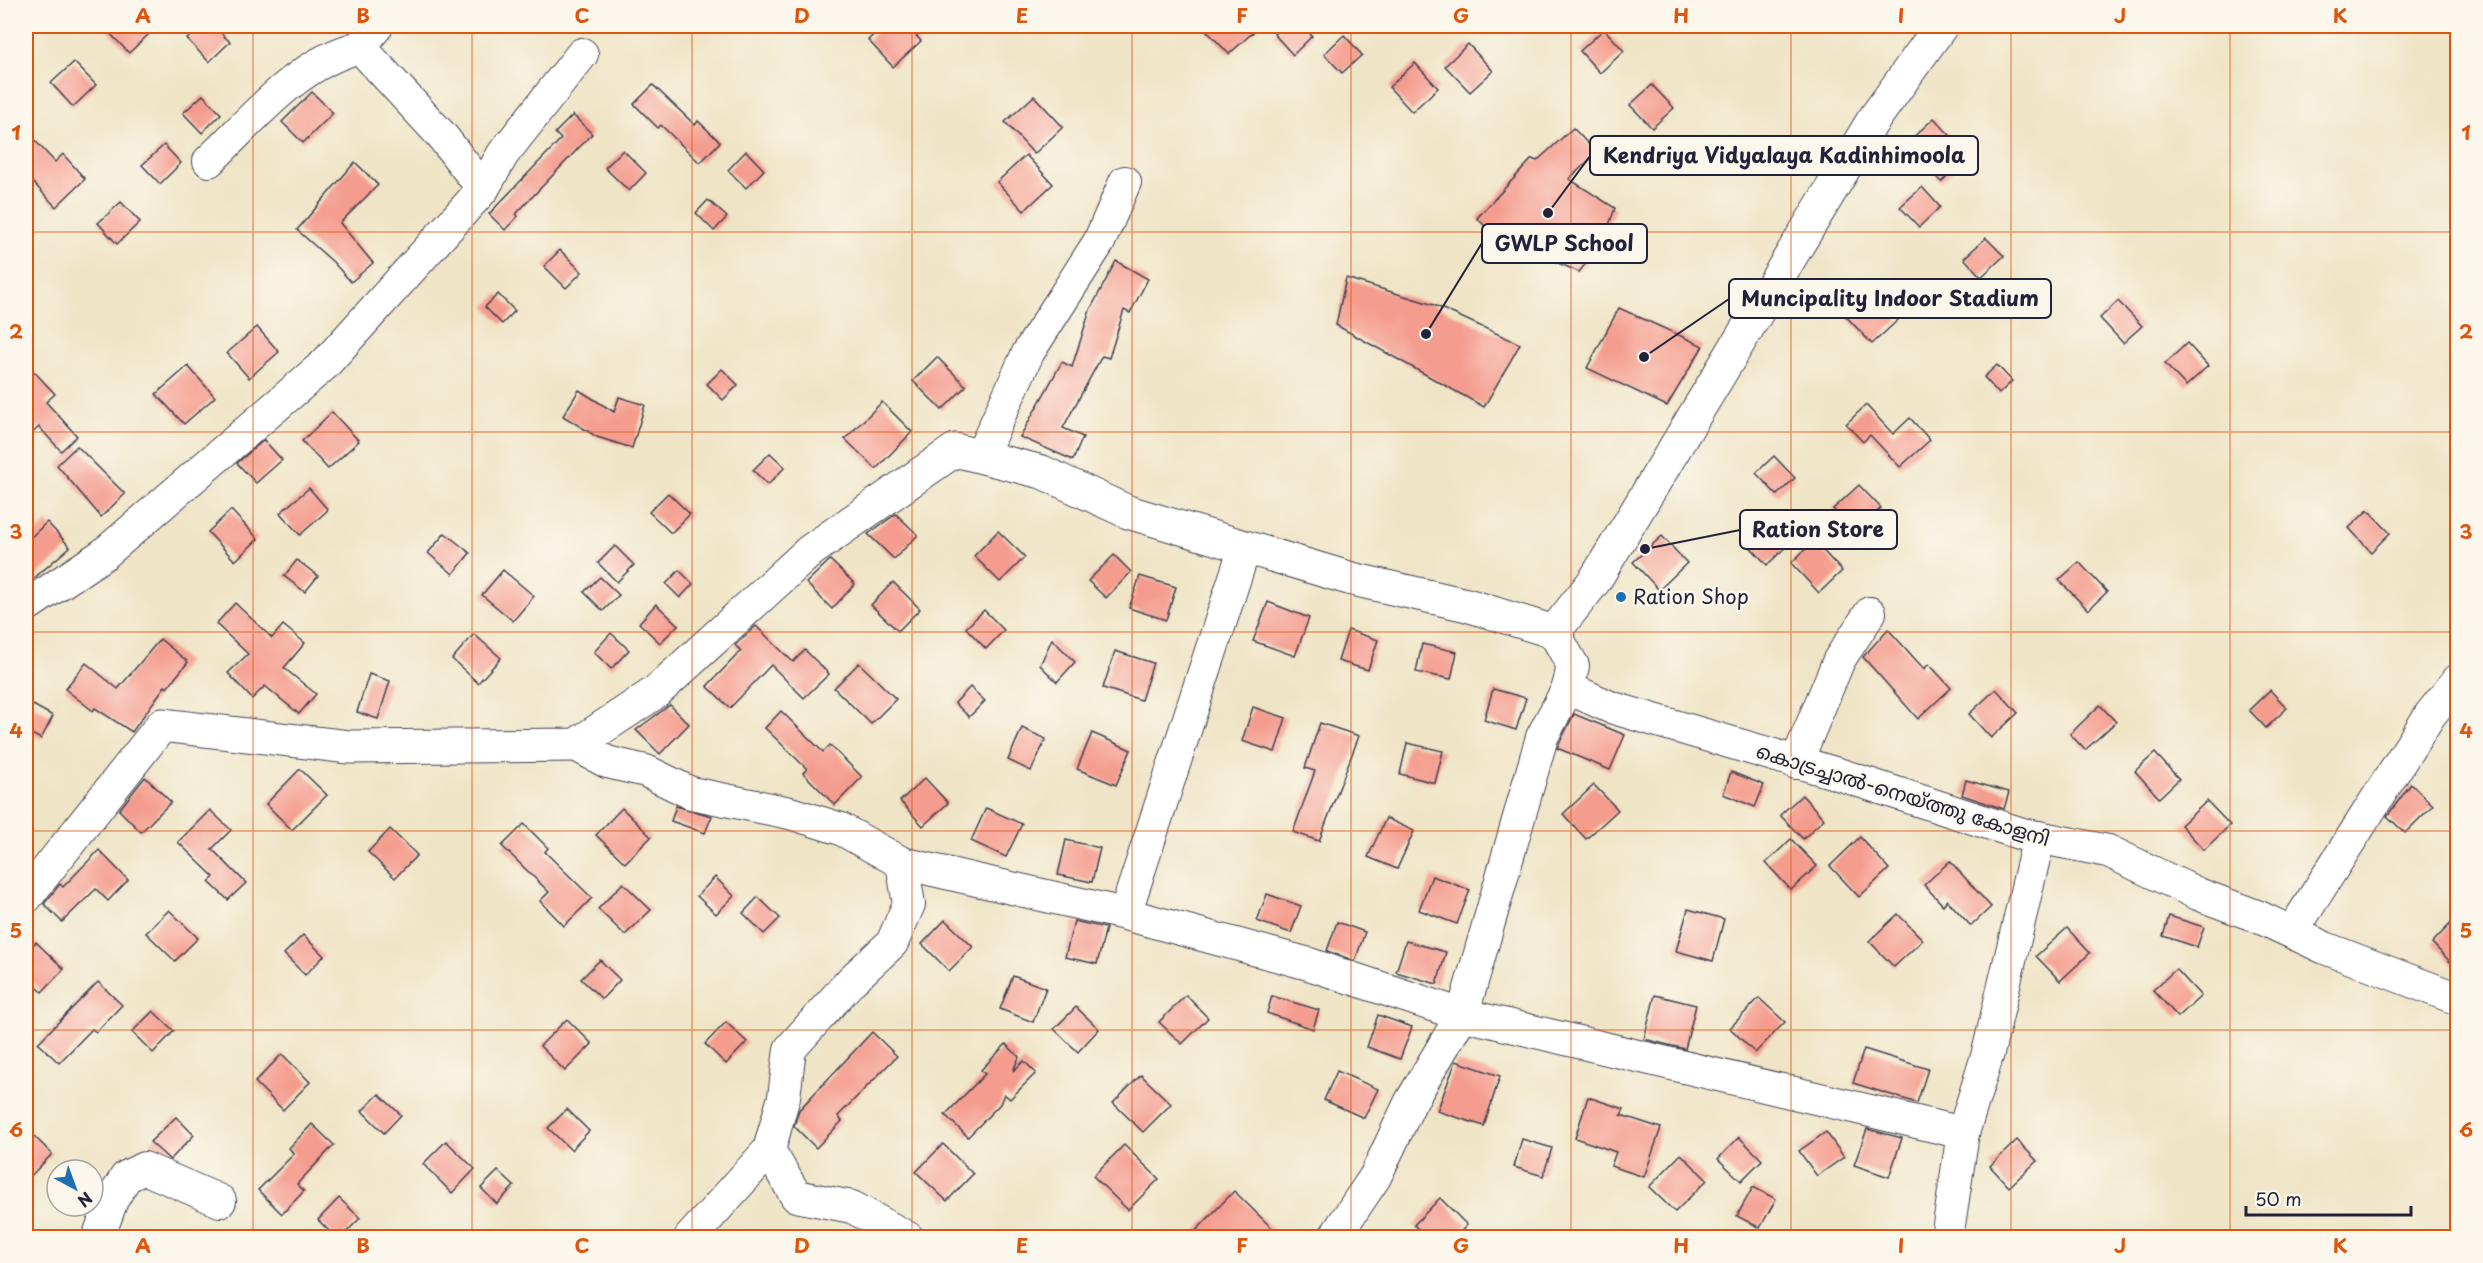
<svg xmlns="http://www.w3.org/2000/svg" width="2483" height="1263" font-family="'Playpen Sans','Noto Sans Malayalam',sans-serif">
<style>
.building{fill:#f49c8e}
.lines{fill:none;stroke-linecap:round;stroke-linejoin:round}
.minor-casing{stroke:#413f50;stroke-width:34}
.major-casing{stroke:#413f50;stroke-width:35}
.minor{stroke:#fff;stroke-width:32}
.major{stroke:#fff;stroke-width:33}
.grid{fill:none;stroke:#de560e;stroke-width:1.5;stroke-opacity:0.55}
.poi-dot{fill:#1f6fb2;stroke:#fbf7ec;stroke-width:2}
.labels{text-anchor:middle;stroke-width:4.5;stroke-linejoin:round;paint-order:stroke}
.poi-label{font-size:20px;fill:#22223b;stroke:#fbf7ec;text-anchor:start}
.street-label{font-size:20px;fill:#22223b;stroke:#fbf7ec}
.leader{fill:none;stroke:#22223b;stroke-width:2}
.callout-dot{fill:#22223b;stroke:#fbf7ec;stroke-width:2}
.callout{fill:#fbf7ec;stroke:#22223b;stroke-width:2}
.callout-label{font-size:21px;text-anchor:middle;font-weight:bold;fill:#22223b}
.neatline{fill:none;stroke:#de560e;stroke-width:2}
.grid-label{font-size:20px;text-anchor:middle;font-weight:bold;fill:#de560e}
</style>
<rect width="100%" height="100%" fill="#fbf7ec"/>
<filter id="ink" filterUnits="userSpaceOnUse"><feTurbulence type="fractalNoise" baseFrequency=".0167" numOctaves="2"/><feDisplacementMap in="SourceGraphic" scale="12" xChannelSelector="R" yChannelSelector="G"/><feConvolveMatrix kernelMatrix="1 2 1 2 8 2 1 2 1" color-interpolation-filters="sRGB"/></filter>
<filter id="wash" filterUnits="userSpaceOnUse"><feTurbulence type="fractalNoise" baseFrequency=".008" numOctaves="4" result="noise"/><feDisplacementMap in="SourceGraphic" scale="24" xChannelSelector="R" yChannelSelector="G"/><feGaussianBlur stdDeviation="1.35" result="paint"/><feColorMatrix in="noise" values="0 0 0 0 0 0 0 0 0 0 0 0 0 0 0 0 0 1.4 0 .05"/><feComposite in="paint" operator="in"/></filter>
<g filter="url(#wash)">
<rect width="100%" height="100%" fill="#efe4c6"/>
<g id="blocks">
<!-- building -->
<g class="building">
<polygon points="103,26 141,26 149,34 129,53"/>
<polygon points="201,26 214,26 230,42 209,62 187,39"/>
<polygon points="883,26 907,26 921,41 893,67 868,40"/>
<polygon points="1202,26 1260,26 1229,54"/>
<polygon points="1283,26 1303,26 1312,36 1293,55 1274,34"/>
<polygon points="1604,29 1624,51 1600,73 1580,51"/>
<polygon points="1344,35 1362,55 1342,73 1324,54"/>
<polygon points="1468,44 1493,71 1470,92 1445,66"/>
<polygon points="74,62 96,85 73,107 51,83"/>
<polygon points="1415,63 1438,88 1412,112 1389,87"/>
<polygon points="653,85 695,125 698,121 720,142 700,163 661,125 658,128 634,104"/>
<polygon points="1652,85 1674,108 1652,128 1630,105"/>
<polygon points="312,92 333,113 303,143 282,122"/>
<polygon points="203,95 221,114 202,133 183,113"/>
<polygon points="1034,96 1063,127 1034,154 1005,122"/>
<polygon points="573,115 592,134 516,214 518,216 505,230 489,214 561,139 555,133"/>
<polygon points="1934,118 1969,156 1941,182 1906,144"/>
<polygon points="1573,128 1597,153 1569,179 1615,208 1603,242 1579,272 1494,235 1477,218 1532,159 1537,161"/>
<polygon points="26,131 55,162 63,154 85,179 56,207 26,175"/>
<polygon points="164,145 181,163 160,184 142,165"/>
<polygon points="623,150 646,173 629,191 605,168"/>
<polygon points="746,151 764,170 746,188 728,170"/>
<polygon points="1026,155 1053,184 1024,211 997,182"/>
<polygon points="355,162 378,185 340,223 373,263 351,282 333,262 297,230"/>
<polygon points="1922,187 1940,207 1919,227 1900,207"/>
<polygon points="708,200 727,217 714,231 696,213"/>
<polygon points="121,202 140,222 117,244 98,223"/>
<polygon points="1986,238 2004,256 1981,277 1964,258"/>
<polygon points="560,250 582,272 566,288 544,266"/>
<polygon points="1116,261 1148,279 1130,313 1124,310 1109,358 1102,356 1063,428 1083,437 1073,460 1020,437 1062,362 1072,367 1090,310"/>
<polygon points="1346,278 1434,305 1520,344 1484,407 1336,325"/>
<polygon points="1867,287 1898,320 1872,344 1841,311"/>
<polygon points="498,294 515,311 502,324 485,307"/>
<polygon points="2118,301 2142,326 2123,343 2100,318"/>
<polygon points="1619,308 1703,346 1667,406 1587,368"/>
<polygon points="257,327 279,352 249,378 227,353"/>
<polygon points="2187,343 2208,366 2186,386 2165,364"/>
<polygon points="937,357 966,386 942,410 913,381"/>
<polygon points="26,363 55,394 46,402 77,436 61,451 39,427 26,439"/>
<polygon points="1997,365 2012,381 1999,394 1984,377"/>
<polygon points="188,366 215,397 184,424 156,394"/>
<polygon points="722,369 738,385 723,400 707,384"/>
<polygon points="579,390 614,412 619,397 645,405 632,448 597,437 563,416"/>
<polygon points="882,402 912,432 876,469 845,439"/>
<polygon points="1866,405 1893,434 1910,418 1930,440 1900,467 1870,435 1863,442 1846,424"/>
<polygon points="332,412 359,441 328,469 302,441"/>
<polygon points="264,440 282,460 256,483 237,463"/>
<polygon points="77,446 125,494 101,517 57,465"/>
<polygon points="770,453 785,467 768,485 753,470"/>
<polygon points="1774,456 1795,478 1777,495 1756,473"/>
<polygon points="1859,485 1881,508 1855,533 1833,509"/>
<polygon points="309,488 328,510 300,535 280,513"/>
<polygon points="668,493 690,514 671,533 649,512"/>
<polygon points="231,510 258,539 235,561 208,532"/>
<polygon points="2368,510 2390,533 2371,552 2349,528"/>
<polygon points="896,514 918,535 894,559 868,534"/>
<polygon points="47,522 70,547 26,585 26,542"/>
<polygon points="1763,523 1786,547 1767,565 1744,540"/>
<polygon points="998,531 1025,557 1000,582 974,556"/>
<polygon points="445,533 470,553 453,574 428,553"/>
<polygon points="1662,536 1687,563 1659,590 1633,562"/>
<polygon points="1814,541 1842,571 1819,593 1791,563"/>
<polygon points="615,546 634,565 617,582 598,563"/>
<polygon points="1114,555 1131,572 1106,598 1088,581"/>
<polygon points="297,560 318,576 305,592 284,576"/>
<polygon points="830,560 855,584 832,609 806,583"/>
<polygon points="2079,562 2107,592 2088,610 2059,580"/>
<polygon points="503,570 534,596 513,621 482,595"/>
<polygon points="679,570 693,584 680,598 666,584"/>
<polygon points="1140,576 1176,587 1166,620 1129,608"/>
<polygon points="600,577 619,595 603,611 584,592"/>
<polygon points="893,582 920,609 898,631 871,605"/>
<polygon points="1268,602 1309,618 1295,656 1253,641"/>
<polygon points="235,603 272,638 283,625 305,643 284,668 316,694 299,714 265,686 252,699 228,673 248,654 216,624"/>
<polygon points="656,604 678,625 660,643 639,623"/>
<polygon points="984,610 1004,630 986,649 966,628"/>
<polygon points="756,626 793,662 805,650 829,674 804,698 771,665 730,708 707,686 741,651 735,645"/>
<polygon points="1888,629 1924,669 1929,664 1951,688 1918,719 1863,657"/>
<polygon points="1348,630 1378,640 1368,670 1338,661"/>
<polygon points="611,633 629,650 611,669 594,652"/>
<polygon points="474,634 501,658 478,683 452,659"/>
<polygon points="160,639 188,662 167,688 165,686 132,732 95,708 93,711 65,689 86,663 118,689"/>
<polygon points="1052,639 1075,662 1057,682 1040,665"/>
<polygon points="1422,644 1457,652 1451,679 1416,672"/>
<polygon points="1115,651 1153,663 1141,700 1103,688"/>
<polygon points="859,663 896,699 871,724 834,688"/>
<polygon points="369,674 390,681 378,719 357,712"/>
<polygon points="970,687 985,701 969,717 955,703"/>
<polygon points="1493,689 1526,698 1516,730 1484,720"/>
<polygon points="1996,689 2018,713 1991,738 1969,714"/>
<polygon points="2270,690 2287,708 2266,728 2249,710"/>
<polygon points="33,705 53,716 41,739 26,731 26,719"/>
<polygon points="670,705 689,724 660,754 636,730"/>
<polygon points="2100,705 2116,722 2085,750 2070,734"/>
<polygon points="1253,707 1286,718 1275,752 1242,741"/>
<polygon points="781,711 823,752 830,745 862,777 835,805 803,773 807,769 765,728"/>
<polygon points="1574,714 1625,735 1610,770 1557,748"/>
<polygon points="1320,723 1359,736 1319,841 1293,832 1315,771 1305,768"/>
<polygon points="1022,728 1046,739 1031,771 1008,760"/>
<polygon points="1092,733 1131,750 1116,785 1077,769"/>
<polygon points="1407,743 1443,751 1435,783 1400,774"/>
<polygon points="2155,753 2179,779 2159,798 2135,771"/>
<polygon points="300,769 327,795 292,830 266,804"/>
<polygon points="1731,772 1764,785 1755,807 1723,794"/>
<polygon points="145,777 171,802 141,832 119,810"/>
<polygon points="925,778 948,803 923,826 900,801"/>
<polygon points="1966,780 2009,792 2004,809 1962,795"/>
<polygon points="2411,784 2433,805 2405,833 2387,816"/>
<polygon points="1594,785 1618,810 1586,839 1563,814"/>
<polygon points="1802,795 1824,819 1803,839 1780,815"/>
<polygon points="2207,801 2230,825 2204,850 2181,825"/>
<polygon points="676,806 712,816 705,833 671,821"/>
<polygon points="622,808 651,837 625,863 596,835"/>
<polygon points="986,808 1022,824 1006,857 971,841"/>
<polygon points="210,810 231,830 212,849 246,883 228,900 209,882 214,877 178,842"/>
<polygon points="1386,818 1414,831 1397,869 1368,857"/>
<polygon points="524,824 548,848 545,852 592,898 564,926 540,901 549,892 502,846"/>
<polygon points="390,829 417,855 395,878 368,852"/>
<polygon points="1860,837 1889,869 1859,897 1830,866"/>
<polygon points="1791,839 1817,866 1791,890 1766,863"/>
<polygon points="1066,840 1100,848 1092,882 1058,875"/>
<polygon points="99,850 128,880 108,901 96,889 62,922 44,904 60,884 63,887"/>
<polygon points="1950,861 1991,907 1971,926 1947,900 1943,905 1924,885"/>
<polygon points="1432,876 1470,890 1457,924 1419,910"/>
<polygon points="715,877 734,896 716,914 697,896"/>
<polygon points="623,883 651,910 625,935 598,909"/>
<polygon points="1267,894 1301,906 1291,933 1257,921"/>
<polygon points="758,897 780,918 764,934 743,913"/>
<polygon points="1688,909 1724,919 1713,961 1676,951"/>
<polygon points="169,910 198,938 175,961 146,933"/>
<polygon points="1898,914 1923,940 1894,967 1869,941"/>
<polygon points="2169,916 2204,927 2197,947 2163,936"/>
<polygon points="2457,917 2457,969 2432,943"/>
<polygon points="945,920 973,947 949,971 922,944"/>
<polygon points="1074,921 1106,928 1097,964 1065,957"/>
<polygon points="1337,922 1365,932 1355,961 1327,951"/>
<polygon points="2067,928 2090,953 2060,981 2036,956"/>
<polygon points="303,935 324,956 305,975 284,954"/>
<polygon points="1406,941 1446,952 1437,984 1396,972"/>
<polygon points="36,942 64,969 42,992 26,976 26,952"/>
<polygon points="600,960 620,980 602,999 581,979"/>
<polygon points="2176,969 2201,996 2178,1017 2153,990"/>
<polygon points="1013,976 1046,988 1033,1022 1000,1009"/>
<polygon points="98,982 122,1005 96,1032 92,1029 59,1063 38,1043"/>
<polygon points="1186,995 1208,1018 1182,1044 1159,1022"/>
<polygon points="1655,995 1696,1005 1685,1049 1644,1039"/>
<polygon points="1272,996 1319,1010 1313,1029 1267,1013"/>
<polygon points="1759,998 1785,1022 1755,1053 1730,1028"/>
<polygon points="1076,1007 1099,1029 1078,1052 1054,1029"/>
<polygon points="153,1011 174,1031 153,1053 132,1032"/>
<polygon points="1378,1015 1412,1027 1400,1059 1367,1047"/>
<polygon points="567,1019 592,1044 565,1071 540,1046"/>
<polygon points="726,1022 747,1042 726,1064 705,1044"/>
<polygon points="872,1032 897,1056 838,1116 842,1121 816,1148 794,1126 799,1110"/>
<polygon points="1006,1044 1019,1057 1013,1071 1024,1061 1036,1073 1010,1099 1004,1094 1000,1104 968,1137 945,1115 985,1074 981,1070"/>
<polygon points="1864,1049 1928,1069 1917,1103 1853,1083"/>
<polygon points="282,1054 310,1082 283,1110 255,1082"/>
<polygon points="1456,1061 1500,1076 1484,1126 1437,1111"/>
<polygon points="1337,1071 1378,1089 1364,1118 1324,1100"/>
<polygon points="1141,1075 1171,1104 1143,1132 1113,1103"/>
<polygon points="379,1094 401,1115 384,1133 362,1111"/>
<polygon points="1588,1097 1624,1109 1621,1115 1661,1128 1644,1177 1611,1166 1616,1152 1575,1138"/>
<polygon points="567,1109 589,1131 571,1150 548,1128"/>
<polygon points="176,1117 194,1135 170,1160 150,1142"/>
<polygon points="312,1124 334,1145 297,1184 304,1191 282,1214 258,1190 294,1154 289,1148"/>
<polygon points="26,1128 52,1154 26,1181"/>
<polygon points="1867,1129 1902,1138 1889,1177 1854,1165"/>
<polygon points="1826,1132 1844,1157 1817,1176 1799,1151"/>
<polygon points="1739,1137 1762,1160 1741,1181 1718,1159"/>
<polygon points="1522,1139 1552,1148 1543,1176 1514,1167"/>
<polygon points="2017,1140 2037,1161 2009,1187 1990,1166"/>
<polygon points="446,1141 475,1169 452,1193 423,1164"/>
<polygon points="943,1144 973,1174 947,1201 916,1172"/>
<polygon points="1124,1145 1159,1179 1128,1210 1093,1176"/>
<polygon points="1681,1154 1707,1180 1675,1212 1649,1187"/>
<polygon points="498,1171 514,1186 497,1204 481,1188"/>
<polygon points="1753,1187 1776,1199 1760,1228 1737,1216"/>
<polygon points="1234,1191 1282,1238 1189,1238"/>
<polygon points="339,1198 360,1218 341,1238 336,1238 318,1220"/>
<polygon points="1440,1198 1467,1225 1455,1238 1427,1238 1414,1225"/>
</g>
</g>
</g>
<g filter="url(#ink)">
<use href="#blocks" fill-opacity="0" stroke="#413f50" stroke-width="1.5"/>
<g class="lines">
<!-- minor casing -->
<g class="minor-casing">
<g id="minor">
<path d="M209,161C254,118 297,63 360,47"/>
<polyline points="483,189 503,154 582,54"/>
<polyline points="981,456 1028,353 1099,242 1125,182"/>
<polyline points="26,606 104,554 325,364 483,189 442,136 360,47 377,26"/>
<polyline points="1554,632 1573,666 1568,688 1610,707 1838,774 2022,834 2108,851 2198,894 2259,917 2325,948 2458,999"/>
<polyline points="576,745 607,762 646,771 691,793 790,813 841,829 902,863 909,904 892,943 851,981 790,1049 784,1097 769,1150 796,1196 852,1207 908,1238"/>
<polyline points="1796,763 1839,660 1870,613"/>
<polyline points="902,863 1125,914 1309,964 1456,1013 1963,1133"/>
<polyline points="1125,914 1245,547"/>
<polyline points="2292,932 2430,715 2458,680"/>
<polyline points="98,1238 112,1200 126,1177 144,1168 220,1201"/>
<polyline points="690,1238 769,1150"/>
<polyline points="1334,1238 1375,1177 1410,1103 1463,1013 1542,737 1568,688"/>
<polyline points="1947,1238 1963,1133 1988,1053 2039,837"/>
</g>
</g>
<!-- major casing -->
<g class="major-casing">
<polyline id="major" points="26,897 162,725 349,747 576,745 656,692 810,551 955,450 1042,472 1128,512 1352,579 1467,605 1554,632 1595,580 1872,122 1941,26"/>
</g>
<!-- minor -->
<use href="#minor" class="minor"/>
<!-- major -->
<use href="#major" class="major"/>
</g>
</g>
<!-- grid -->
<path class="grid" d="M253,26V1238M472,26V1238M692,26V1238M912,26V1238M1132,26V1238M1351,26V1238M1571,26V1238M1791,26V1238M2011,26V1238M2230,26V1238M26,232H2458M26,432H2458M26,632H2458M26,831H2458M26,1030H2458"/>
<!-- markers -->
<circle class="poi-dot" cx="1621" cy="597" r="6"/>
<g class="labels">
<!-- poi labels -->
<g class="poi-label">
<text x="1633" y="604">Ration Shop</text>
</g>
<!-- street labels -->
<g class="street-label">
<text transform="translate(1903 795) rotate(17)" y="7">കൊട്രച്ചാൽ-നെയ്ത്തു കോളനി</text>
</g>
</g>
<!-- callouts -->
<path class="leader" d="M1548 213L1590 156M1426 334L1482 243M1644 357L1729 299M1645 549L1740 530"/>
<g class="callout-dot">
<circle cx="1548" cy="213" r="6"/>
<circle cx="1426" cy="334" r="6"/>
<circle cx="1644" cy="357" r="6"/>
<circle cx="1645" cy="549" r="6"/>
</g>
<g class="callout">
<rect x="1590" y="136" width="388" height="39" rx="6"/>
<rect x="1482" y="224" width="165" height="39" rx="6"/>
<rect x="1729" y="279" width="322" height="39" rx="6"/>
<rect x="1740" y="510" width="157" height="39" rx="6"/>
</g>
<g class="callout-label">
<text x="1784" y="163">Kendriya Vidyalaya Kadinhimoola</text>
<text x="1564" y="251">GWLP School</text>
<text x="1890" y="306">Muncipality Indoor Stadium</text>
<text x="1818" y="537">Ration Store</text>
</g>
<!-- margin -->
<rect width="2483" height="1263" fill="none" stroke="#fbf7ec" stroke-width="66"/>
<!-- north arrow -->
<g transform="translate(75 1188) rotate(139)"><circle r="28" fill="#fbf7ec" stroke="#a4a2a5" stroke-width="1.5"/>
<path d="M0-4.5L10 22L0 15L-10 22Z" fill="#1f6fb2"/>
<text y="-9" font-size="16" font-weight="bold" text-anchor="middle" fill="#22223b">N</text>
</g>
<!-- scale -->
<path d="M2246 1206v9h165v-9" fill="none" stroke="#22223b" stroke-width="3"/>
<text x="2255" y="1206" font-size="18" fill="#22223b" stroke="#fbf7ec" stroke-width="4.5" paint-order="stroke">50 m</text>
<rect x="33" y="33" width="2417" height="1197" class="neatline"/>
<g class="grid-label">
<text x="143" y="23">A</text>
<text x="363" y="23">B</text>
<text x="582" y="23">C</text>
<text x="802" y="23">D</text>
<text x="1022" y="23">E</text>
<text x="1242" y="23">F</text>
<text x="1461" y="23">G</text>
<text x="1681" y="23">H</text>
<text x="1901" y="23">I</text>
<text x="2120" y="23">J</text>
<text x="2340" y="23">K</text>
<text x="16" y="140">1</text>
<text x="2466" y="140">1</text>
<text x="16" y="339">2</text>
<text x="2466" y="339">2</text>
<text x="16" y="539">3</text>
<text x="2466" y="539">3</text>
<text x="16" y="738">4</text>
<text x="2466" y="738">4</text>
<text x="16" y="938">5</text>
<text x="2466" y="938">5</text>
<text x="16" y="1137">6</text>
<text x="2466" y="1137">6</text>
<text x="143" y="1253">A</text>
<text x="363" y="1253">B</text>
<text x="582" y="1253">C</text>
<text x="802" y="1253">D</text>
<text x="1022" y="1253">E</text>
<text x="1242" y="1253">F</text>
<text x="1461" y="1253">G</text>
<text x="1681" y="1253">H</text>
<text x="1901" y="1253">I</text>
<text x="2120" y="1253">J</text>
<text x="2340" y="1253">K</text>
</g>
</svg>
